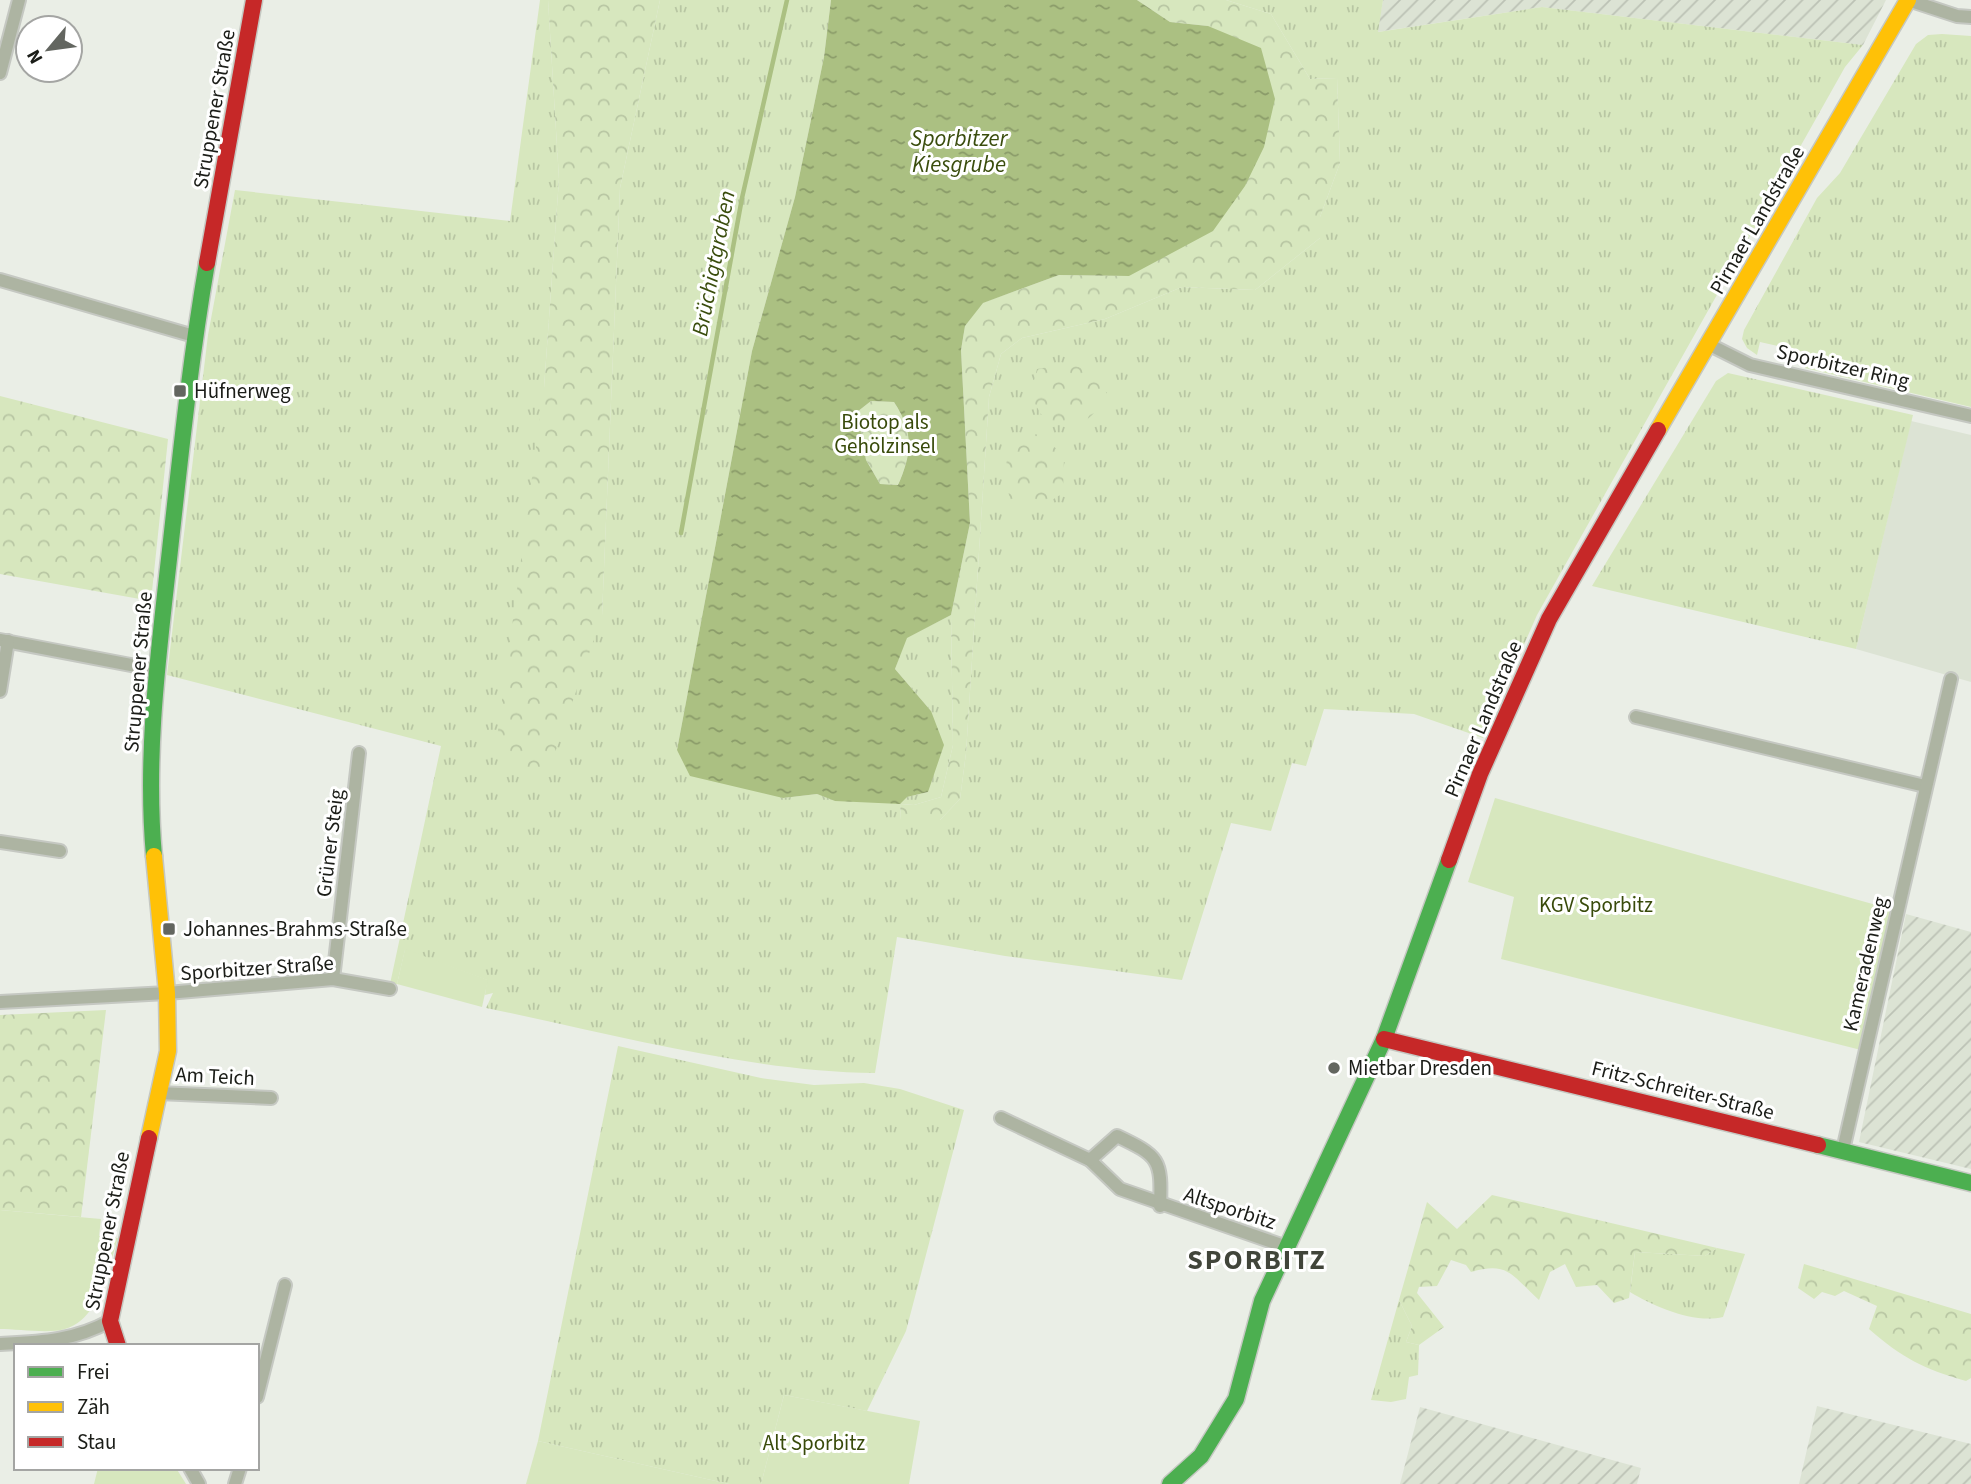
<svg xmlns="http://www.w3.org/2000/svg" width="1971" height="1484" font-family="'Source Sans 3',sans-serif">
<style>
.built{fill:#dce3d4}
.industrial{fill:url(#industrial-furrows)}
.grass{fill:url(#grass-tufts)}
.forest{fill:url(#forest-crowns)}
.garden{fill:#d7e7be}
.water{fill:url(#water-ripples);fill-rule:evenodd}
.lines{fill:none;stroke-linecap:round;stroke-linejoin:round}
.stream{stroke:#abc082;stroke-width:4.5}
.street-casing{stroke:#c5c8c2;stroke-width:16}
.fast-casing{stroke:#c5c8c2;stroke-width:19}
.slow-casing{stroke:#c5c8c2;stroke-width:19}
.jam-casing{stroke:#c5c8c2;stroke-width:19}
.street{stroke:#adb4a2;stroke-width:12}
.fast{stroke:#4caf50;stroke-width:16}
.slow{stroke:#ffc107;stroke-width:16}
.jam{stroke:#c62828;stroke-width:16}
.poi-dot{fill:#636660;stroke:#fff;stroke-width:2.5}
.labels{text-anchor:middle;stroke-width:6;stroke-linejoin:round;paint-order:stroke}
.street-label{font-size:21px;fill:#1b1d18;stroke:#fff}
.poi-label{font-size:21px;fill:#1b1d18;stroke:#fff;text-anchor:start}
.park-label{font-size:21px;fill:#384a0a;stroke:#fff}
.water-label{font-size:23px;font-style:italic;fill:#3a4d0d;stroke:#fff}
.district-label{font-size:28px;font-weight:bold;letter-spacing:2px;fill:#41453a;stroke:#fff}
</style>
<defs>
<pattern id="industrial-furrows" width="10" height="10" patternUnits="userSpaceOnUse" patternTransform="scale(1.75)"><rect width="10" height="10" fill="#dce3d4"/><path d="M-1 1l2-2M0 10L10 0M9 11l2-2" fill="none" stroke="#bcc2b5"/></pattern>
<pattern id="grass-tufts" width="24" height="20" patternUnits="userSpaceOnUse" patternTransform="scale(1.75)"><rect width="24" height="20" fill="#d7e7be"/><path d="M3 7l-1-3M5 7V3M7 7l1-3M15 17l-1-3M17 17v-4M19 17l1-3" fill="none" stroke="#b8c6a3"/></pattern>
<pattern id="forest-crowns" width="20" height="18" patternUnits="userSpaceOnUse" patternTransform="scale(1.75)"><rect width="20" height="18" fill="#d7e7be"/><path d="M2 6a3 3 0 1 1 6 0M12 15a3 3 0 1 1 6 0" fill="none" stroke="#b8c6a3"/></pattern>
<pattern id="water-ripples" width="26" height="14" patternUnits="userSpaceOnUse" patternTransform="scale(1.75)"><rect width="26" height="14" fill="#abc082"/><path d="M2 4q2-2 4 0t4 0M15 11q2-2 4 0t4 0" fill="none" stroke="#8a9b69"/></pattern>
</defs>
<rect width="100%" height="100%" fill="#eaeee6"/>
<!-- built -->
<polygon class="built" points="1911,421 1971,435 1971,682 1856,649"/>
<!-- industrial -->
<g class="industrial">
<polygon points="1383,0 1886,0 1863,45 1542,7 1377,32"/>
<polygon points="1906,914 1971,932 1971,1169 1859,1142"/>
<polygon points="1817,1406 1971,1444 1971,1484 1799,1484"/>
<polygon points="1420,1407 1641,1468 1637,1484 1400,1484"/>
</g>
<!-- grass -->
<g class="grass">
<path d="M540,0H548L559,179L544,388L602,616L620,188L660,0H831L824,57L795,197L752,351L677,750L783,798L817,794L836,801L907,797L928,792L931,711L895,669L906,638L951,615L953,745L941,797L914,805L900,804L901,820H940L960,799L966,753L989,397L1001,354L1022,338L1105,319L1182,287L1255,290L1320,238V217L1340,163L1337,78L1310,79L1271,14L1226,0H1383L1378,32L1542,7L1863,45L1845,67L1537,615L1483,738L1414,714L1324,709L1306,766L1292,763L1271,831L1231,823L1182,980L1005,956L897,937L875,1073C744,1071 614,1034 486,1008L493,993L485,995L487,980L405,950L397,984H390L441,746L167,675L208,335L235,190L510,221Z"/>
<polygon points="1942,34 1971,36 1971,407 1805,368 1808,353 1760,342 1757,355 1747,348 1742,339 1744,330 1817,198 1840,173 1916,44 1928,35"/>
<polygon points="1728,373 1913,415 1856,649 1592,586 1716,381"/>
<polygon points="618,1046 761,1078 814,1085 864,1083 900,1089 964,1110 906,1331 867,1411 784,1395 761,1484 729,1484 538,1441"/>
<path d="M1717,1248L1745,1254L1723,1317C1694,1324 1655,1307 1630,1292L1635,1252L1705,1256Z"/>
<polygon points="1399,1300 1412,1326 1406,1342 1419,1345 1418,1375 1409,1377 1406,1399 1391,1402 1371,1400"/>
</g>
<!-- forest -->
<g class="forest">
<polygon points="548,0 660,0 620,188 602,616 548,773 517,768 495,753 544,388 559,179"/>
<polygon points="1137,0 1226,0 1271,14 1310,79 1337,78 1340,163 1320,217 1320,238 1255,290 1182,287 1105,319 1022,338 1001,354 989,397 966,753 960,799 940,820 901,820 900,804 914,805 941,797 953,745 951,615 970,523 961,350 965,326 982,303 1059,275 1129,276 1208,26 1170,22"/>
<polygon points="1067,364 1095,371 1108,396 1101,407 1082,424 1046,422 1030,396 1037,369"/>
<polygon points="0,396 168,439 151,601 0,574"/>
<path d="M871,401L894,402C914,433 912,452 898,485L880,484L866,460L857,412Z"/>
<path d="M1027,431L1046,438L1064,457L1063,493L1038,509L1011,504C1004,472 1000,454 1027,431Z"/>
<polygon points="106,1010 81,1217 0,1210 0,1015"/>
<path d="M1492,1195L1717,1248L1705,1256L1635,1252L1629,1298L1614,1303L1597,1285L1576,1287L1565,1264L1550,1272L1539,1300C1512,1276 1509,1261 1471,1272L1466,1265L1451,1260L1437,1286L1419,1287L1417,1293L1444,1327L1419,1345L1406,1342L1412,1326L1399,1300L1427,1202L1457,1229Z"/>
<path d="M1804,1264L1971,1314V1378L1966,1381C1924,1369 1902,1358 1869,1329L1877,1306L1844,1291L1835,1296L1822,1292L1814,1299L1798,1288Z"/>
</g>
<!-- garden -->
<g class="garden">
<polygon points="1495,798 1894,910 1861,1050 1501,959 1514,897 1468,882"/>
<polygon points="405,949 488,980 482,1007 397,984"/>
<path d="M0,1210L101,1219L99,1236L118,1238C108,1268 100,1319 65,1329C50,1334 17,1329 0,1329Z"/>
<polygon points="784,1395 920,1421 909,1484 761,1484"/>
<polygon points="538,1441 729,1484 526,1484"/>
<polygon points="98,1468 176,1468 186,1484 94,1484"/>
</g>
<!-- water -->
<path class="water" d="M831,0H1137L1170,22L1208,26L1261,48L1275,99L1264,147L1245,186L1213,231L1129,276L1059,275L983,303L965,326L961,350L970,523L951,615L907,638L895,669L931,711L944,745L928,792L907,797L900,804L835,801L817,794L783,798L690,776L677,750L752,351L795,197L824,57ZM871,401L894,402C914,432 912,453 898,485L880,484L866,460L857,412Z"/>
<g class="lines">
<!-- stream -->
<polyline class="stream" points="681,533 742,198 787,0"/>
<!-- street casing -->
<g class="street-casing">
<g id="street">
<polyline points="1908,0 1957,16 1971,17"/>
<polyline points="0,73 19,0"/>
<polyline points="0,280 194,336"/>
<polyline points="1710,345 1750,365 1971,416"/>
<polyline points="0,640 157,670"/>
<polyline points="0,691 8,641"/>
<polyline points="1636,717 1925,786"/>
<polyline points="0,842 60,851"/>
<polyline points="333,979 359,753"/>
<polyline points="0,1002 167,993 333,979 390,989"/>
<polyline points="158,1093 271,1098"/>
<polyline points="1001,1118 1090,1160 1120,1189 1287,1247"/>
<polyline points="1843,1150 1951,679"/>
<path d="M1090,1160L1117,1136C1159,1156 1162,1159 1160,1206"/>
<path d="M0,1344C40,1342 74,1341 110,1321"/>
<polyline points="257,1397 285,1285"/>
<polyline points="190,1468 199,1484"/>
<polyline points="235,1484 240,1468"/>
</g>
</g>
<!-- fast casing -->
<g class="fast-casing">
<g id="fast">
<path d="M154,856C145,757 158,657 169,559C180,460 190,361 207,263"/>
<polyline points="1818,1145 1971,1183"/>
<polyline points="1170,1484 1201,1456 1236,1399 1262,1301 1384,1039 1449,860"/>
</g>
</g>
<!-- slow casing -->
<g class="slow-casing">
<g id="slow">
<polyline points="1658,430 1908,0"/>
<polyline points="149,1138 168,1051 167,993 154,856"/>
</g>
</g>
<!-- jam casing -->
<g class="jam-casing">
<g id="jam">
<polyline points="207,263 254,0"/>
<polyline points="1449,860 1480,774 1549,619 1658,430"/>
<polyline points="1384,1039 1818,1145"/>
<polyline points="118,1346 110,1321 149,1138"/>
</g>
</g>
<!-- street -->
<use href="#street" class="street"/>
<!-- fast -->
<use href="#fast" class="fast"/>
<!-- slow -->
<use href="#slow" class="slow"/>
<!-- jam -->
<use href="#jam" class="jam"/>
</g>
<!-- markers -->
<g class="poi-dot">
<rect x="173" y="384" width="14" height="14" rx="3.5"/>
<rect x="162" y="922" width="14" height="14" rx="3.5"/>
<circle cx="1334" cy="1068" r="7"/>
</g>
<g class="labels">
<!-- street labels -->
<g class="street-label">
<text transform="translate(214 109) rotate(-80)" y="7">Struppener Straße</text>
<text transform="translate(1757 220) rotate(-60)" y="7">Pirnaer Landstraße</text>
<text transform="translate(1843 366) rotate(13)" y="7">Sporbitzer Ring</text>
<text transform="translate(138 672) rotate(-85)" y="7">Struppener Straße</text>
<text transform="translate(1483 719) rotate(-67)" y="7">Pirnaer Landstraße</text>
<text transform="translate(330 843) rotate(-83)" y="7">Grüner Steig</text>
<text transform="translate(1865 964) rotate(-77)" y="7">Kameradenweg</text>
<text transform="translate(257 968) rotate(-4)" y="7">Sporbitzer Straße</text>
<text transform="translate(215 1076) rotate(3)" y="7">Am Teich</text>
<text transform="translate(1683 1090) rotate(14)" y="7">Fritz-Schreiter-Straße</text>
<text transform="translate(1230 1208) rotate(18)" y="7">Altsporbitz</text>
<text transform="translate(107 1231) rotate(-79)" y="7">Struppener Straße</text>
</g>
<!-- poi labels -->
<g class="poi-label">
<text x="194" y="398">Hüfnerweg</text>
<text x="183" y="936">Johannes-Brahms-Straße</text>
<text x="1348" y="1075">Mietbar Dresden</text>
</g>
<!-- park labels -->
<g class="park-label">
<text x="885" y="429">Biotop als<tspan x="885" dy="24">Gehölzinsel</tspan></text>
<text x="1596" y="912">KGV Sporbitz</text>
<text x="814" y="1450">Alt Sporbitz</text>
</g>
<!-- water labels -->
<g class="water-label">
<text x="959" y="146">Sporbitzer<tspan x="959" dy="26">Kiesgrube</tspan></text>
<text transform="translate(713 263) rotate(-79)" y="8">Brüchigtgraben</text>
</g>
<!-- district labels -->
<g class="district-label">
<text x="1257" y="1269">SPORBITZ</text>
</g>
</g>
<!-- legend -->
<rect x="14" y="1344" width="245" height="126" fill="#ffffff" stroke="#a4a5a3" stroke-width="2"/>
<rect x="28" y="1367" width="35" height="10" fill="#4caf50" stroke="#a4a5a3" stroke-width="2"/>
<text x="77" y="1379" font-size="21" fill="#1b1d18">Frei</text>
<rect x="28" y="1402" width="35" height="10" fill="#ffc107" stroke="#a4a5a3" stroke-width="2"/>
<text x="77" y="1414" font-size="21" fill="#1b1d18">Zäh</text>
<rect x="28" y="1437" width="35" height="10" fill="#c62828" stroke="#a4a5a3" stroke-width="2"/>
<text x="77" y="1449" font-size="21" fill="#1b1d18">Stau</text>
<!-- north arrow -->
<g transform="translate(49 49) rotate(241)"><circle r="33" fill="#ffffff" stroke="#a4a5a3" stroke-width="2"/>
<path d="M0-5L12 26L0 18L-12 26Z" fill="#636660"/>
<text y="-10" font-size="19" font-weight="bold" text-anchor="middle" fill="#1b1d18">N</text>
</g>
</svg>
